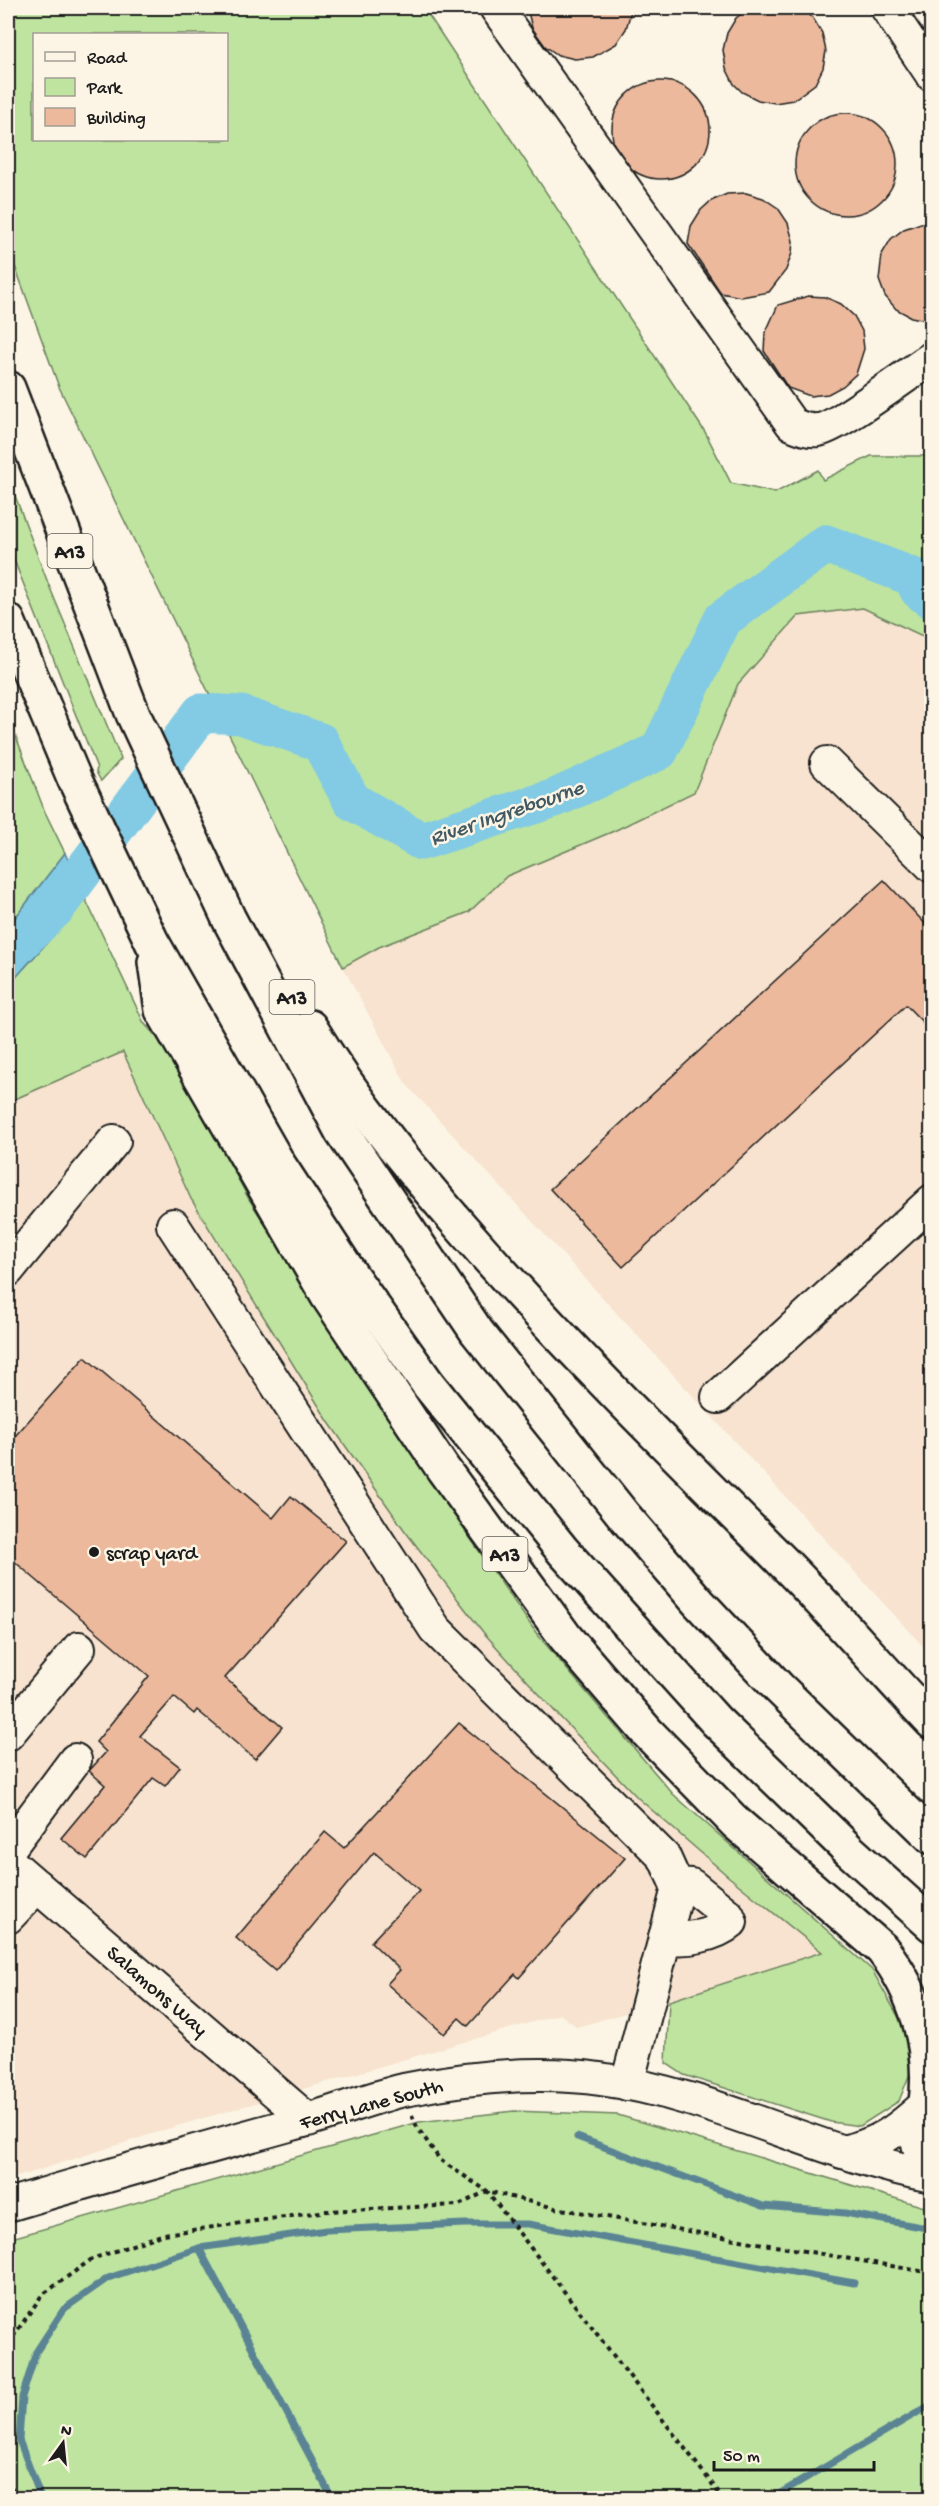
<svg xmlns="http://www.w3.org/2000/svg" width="939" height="2506" font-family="'Gochi Hand',sans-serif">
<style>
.built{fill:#f7e3cf}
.green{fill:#bee49f;stroke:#6d805e;stroke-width:1.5;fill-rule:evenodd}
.water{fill:#83cae4;stroke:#5a8494;stroke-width:1.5}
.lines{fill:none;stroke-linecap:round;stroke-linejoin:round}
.stream{stroke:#5a8494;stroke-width:7}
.river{stroke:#83cae4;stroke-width:39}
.building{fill:#ecb99d;stroke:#1c1c1c;stroke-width:1.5}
.minor-casing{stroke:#1c1c1c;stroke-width:36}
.highway-casing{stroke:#1c1c1c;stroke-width:38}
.path{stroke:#1c1c1c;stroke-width:4;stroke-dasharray:4.5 4.5;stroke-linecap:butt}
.minor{stroke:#fcf5e5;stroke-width:32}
.highway{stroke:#fcf5e5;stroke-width:33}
.poi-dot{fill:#1c1c1c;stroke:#fcf5e5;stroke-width:2}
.labels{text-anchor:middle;stroke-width:5;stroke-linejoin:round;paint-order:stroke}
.shield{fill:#fcf5e5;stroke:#5f5d58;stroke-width:1.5}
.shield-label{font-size:20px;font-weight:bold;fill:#1c1c1c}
.poi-label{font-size:21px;fill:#1c1c1c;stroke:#fcf5e5;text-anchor:start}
.street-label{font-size:21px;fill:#1c1c1c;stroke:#fcf5e5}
.water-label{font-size:22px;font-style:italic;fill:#405962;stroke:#fcf5e5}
</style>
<rect width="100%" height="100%" fill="#fcf5e5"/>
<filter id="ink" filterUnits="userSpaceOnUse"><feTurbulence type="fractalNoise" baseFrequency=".0167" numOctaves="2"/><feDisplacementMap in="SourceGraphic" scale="12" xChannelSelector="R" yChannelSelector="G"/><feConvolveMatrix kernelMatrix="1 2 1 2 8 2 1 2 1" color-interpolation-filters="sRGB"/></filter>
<g filter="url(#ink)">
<!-- built -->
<g class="built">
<polygon points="863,608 931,640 931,1655 406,1084 343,967 379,947 469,912 507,876 614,831 694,792 738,684 797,616"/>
<polygon points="123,1051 191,1199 328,1421 405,1531 483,1632 559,1716 638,1798 729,1877 823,1953 674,1999 577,2027 560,2014 177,2126 8,2180 8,1102"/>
</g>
<!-- green -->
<g class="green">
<path d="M8,8H424L705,432L731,483L775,493L818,470L823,480L871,456H931V640L863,608L798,616L738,684L694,792L614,831L507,876L469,912L379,947L343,967L59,387L8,247ZM226,34V140H34V34Z"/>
<polygon points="8,477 48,583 121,759 101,781 96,772 97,768 8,545"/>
<polygon points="8,716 45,812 65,853 8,927 8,817 11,815 8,808"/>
<polygon points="84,896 144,1023 169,1051 249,1199 401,1439 537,1634 673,1794 872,1970 908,2034 911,2071 899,2101 860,2126 831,2122 684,2075 666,2063 669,2001 822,1952 729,1877 638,1798 559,1716 483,1632 405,1531 328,1421 191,1199 123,1052 8,1102 8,986 77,909"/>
<polygon points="514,2111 618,2115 931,2209 931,2498 8,2498 8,2239 419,2122"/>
</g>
<!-- water -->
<polygon class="water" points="65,853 84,896 77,909 8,986 8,927"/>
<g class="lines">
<!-- stream -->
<g class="stream">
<polyline points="577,2137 763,2206 845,2213 932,2229"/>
<polyline points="199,2248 332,2498"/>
<polyline points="41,2498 19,2440 22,2397 36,2352 64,2309 108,2278 199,2248 326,2230 465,2224 528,2224 854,2283"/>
<polyline points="772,2498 932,2404"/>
</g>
<!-- river -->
<polyline class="river" points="8,954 55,909 201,713 241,715 320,742 352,801 421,841 555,798 659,751 723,619 826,544 913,577 919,590 932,600"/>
</g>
<!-- building -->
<g class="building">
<polygon points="527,8 632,8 626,29 616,44 593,57 575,59 558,55 545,46 532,28"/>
<polygon points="749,8 800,8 813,18 822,33 826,51 823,68 815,84 793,100 775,103 758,100 742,92 734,84 726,68 723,50 727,33 736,18"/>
<circle cx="661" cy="130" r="49"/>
<circle cx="846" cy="164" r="51"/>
<polygon points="746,193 763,198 778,208 788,223 793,241 792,253 786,270 769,292 741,297 721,293 688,244 691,226 701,210 711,201 727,194"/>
<polygon points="921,223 932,223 932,321 911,317 896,309 885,296 879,280 882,254 891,239 904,229"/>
<polygon points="808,296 825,297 841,304 854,316 862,331 864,349 856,374 843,386 828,394 810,396 788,388 764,351 765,334 778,305"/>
<polygon points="884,880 932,931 932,1032 906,1005 623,1267 550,1189"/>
<polygon points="85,1357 273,1518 291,1496 346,1541 225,1678 282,1727 255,1759 197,1710 194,1714 174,1697 140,1736 180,1767 165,1786 153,1778 87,1859 61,1838 105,1785 89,1771 106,1752 96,1742 149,1676 8,1556 8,1444"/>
<polygon points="459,1723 625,1858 519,1978 515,1974 468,2026 459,2018 444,2034 387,1984 400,1970 371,1942 419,1891 374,1852 275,1971 236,1938 325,1832 344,1848"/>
</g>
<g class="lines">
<!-- minor casing -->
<g class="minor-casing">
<g id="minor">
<path d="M496,8L792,424C801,428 808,431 818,430C835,429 912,371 932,358"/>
<polyline points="887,8 932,75"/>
<polyline points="827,763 932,866"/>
<polyline points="173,1225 435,1629 664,1857 678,1888 627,2084"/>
<polyline points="8,1270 114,1141"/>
<polyline points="718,1397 932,1201"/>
<polyline points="8,1734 79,1648"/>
<polyline points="8,1850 75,1760"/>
<polyline points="8,1861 308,2120"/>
<polyline points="8,1917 37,1886"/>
<path d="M665,1937C685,1941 715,1936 731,1922L728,1915L691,1885L678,1884"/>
<path d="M927,2102C911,2123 914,2149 932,2169"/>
<path d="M842,2152C878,2145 895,2132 922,2108"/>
<path d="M8,2205C101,2177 195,2151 289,2125C328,2115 366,2099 404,2090C469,2077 535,2070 600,2079C713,2094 819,2154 932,2176"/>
</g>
</g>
<!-- highway casing -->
<g class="highway-casing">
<g id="highway">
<polyline points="8,388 133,714 229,919 342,1132 477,1332 625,1517 699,1603 778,1687 932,1837"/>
<polyline points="8,621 74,778 152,942 279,1165 351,1275 428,1384 563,1551 716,1721 850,1851 932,1925"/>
<path d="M155,962L162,1010L327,1295L443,1469L566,1638L647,1732L736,1823L882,1949C916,1992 933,2048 926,2103"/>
<path d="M310,1027C355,1102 411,1170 469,1236C568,1349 675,1454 781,1560C833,1612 881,1669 932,1722"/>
</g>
</g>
<!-- path -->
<g class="path">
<polyline points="412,2115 417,2127 440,2160 487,2191 723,2498"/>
<polyline points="8,2344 42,2295 92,2259 164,2234 327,2211 459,2205 487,2191 555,2208 932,2273"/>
<polyline points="8,2479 16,2498"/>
</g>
<!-- minor -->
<use href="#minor" class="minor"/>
<!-- highway -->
<use href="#highway" class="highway"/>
</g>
</g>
<!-- markers -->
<circle class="poi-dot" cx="94" cy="1552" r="6"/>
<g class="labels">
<!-- shield labels -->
<g class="shield">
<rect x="47.5" y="534" width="45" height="34" rx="4.5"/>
<rect x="269.5" y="980" width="45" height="34" rx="4.5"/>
<rect x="482.5" y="1537" width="45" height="34" rx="4.5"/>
</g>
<g class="shield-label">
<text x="70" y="558">A13</text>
<text x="292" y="1004">A13</text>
<text x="505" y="1561">A13</text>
</g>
<!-- poi labels -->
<g class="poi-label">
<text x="106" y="1559">scrap yard</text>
</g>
<!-- street labels -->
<g class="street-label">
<text transform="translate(158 1990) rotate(41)" y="7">Salamons Way</text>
<text transform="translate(371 2103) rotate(-15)" y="7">Ferry Lane South</text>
</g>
<!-- water labels -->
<g class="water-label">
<text transform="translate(506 811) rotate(-19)" y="8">River Ingrebourne</text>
</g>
</g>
<!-- margin -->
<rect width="939" height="2506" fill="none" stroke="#fcf5e5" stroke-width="30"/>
<rect x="15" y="15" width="909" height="2476" fill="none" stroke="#1c1c1c" stroke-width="2" filter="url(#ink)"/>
<!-- legend -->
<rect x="33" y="33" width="195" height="108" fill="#fcf5e5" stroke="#a29e95" stroke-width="1.5"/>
<rect x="45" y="52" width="30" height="9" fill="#fcf5e5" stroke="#a29e95" stroke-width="1.5"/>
<text x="87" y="63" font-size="18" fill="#1c1c1c">Road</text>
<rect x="45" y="78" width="30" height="18" fill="#bee49f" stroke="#a29e95" stroke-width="1.5"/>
<text x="87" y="93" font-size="18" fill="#1c1c1c">Park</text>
<rect x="45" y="108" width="30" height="18" fill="#ecb99d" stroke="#a29e95" stroke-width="1.5"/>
<text x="87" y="123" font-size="18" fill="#1c1c1c">Building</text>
<!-- north arrow -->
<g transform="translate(63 2443) rotate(15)" stroke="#fcf5e5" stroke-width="4.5" paint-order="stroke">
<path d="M0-4.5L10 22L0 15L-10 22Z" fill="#1c1c1c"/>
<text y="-9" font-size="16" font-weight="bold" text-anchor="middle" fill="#1c1c1c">N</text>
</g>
<!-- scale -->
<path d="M714 2461v9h160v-9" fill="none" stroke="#1c1c1c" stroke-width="3"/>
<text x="723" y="2461" font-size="18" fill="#1c1c1c" stroke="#fcf5e5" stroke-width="4.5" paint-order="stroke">50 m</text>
</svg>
